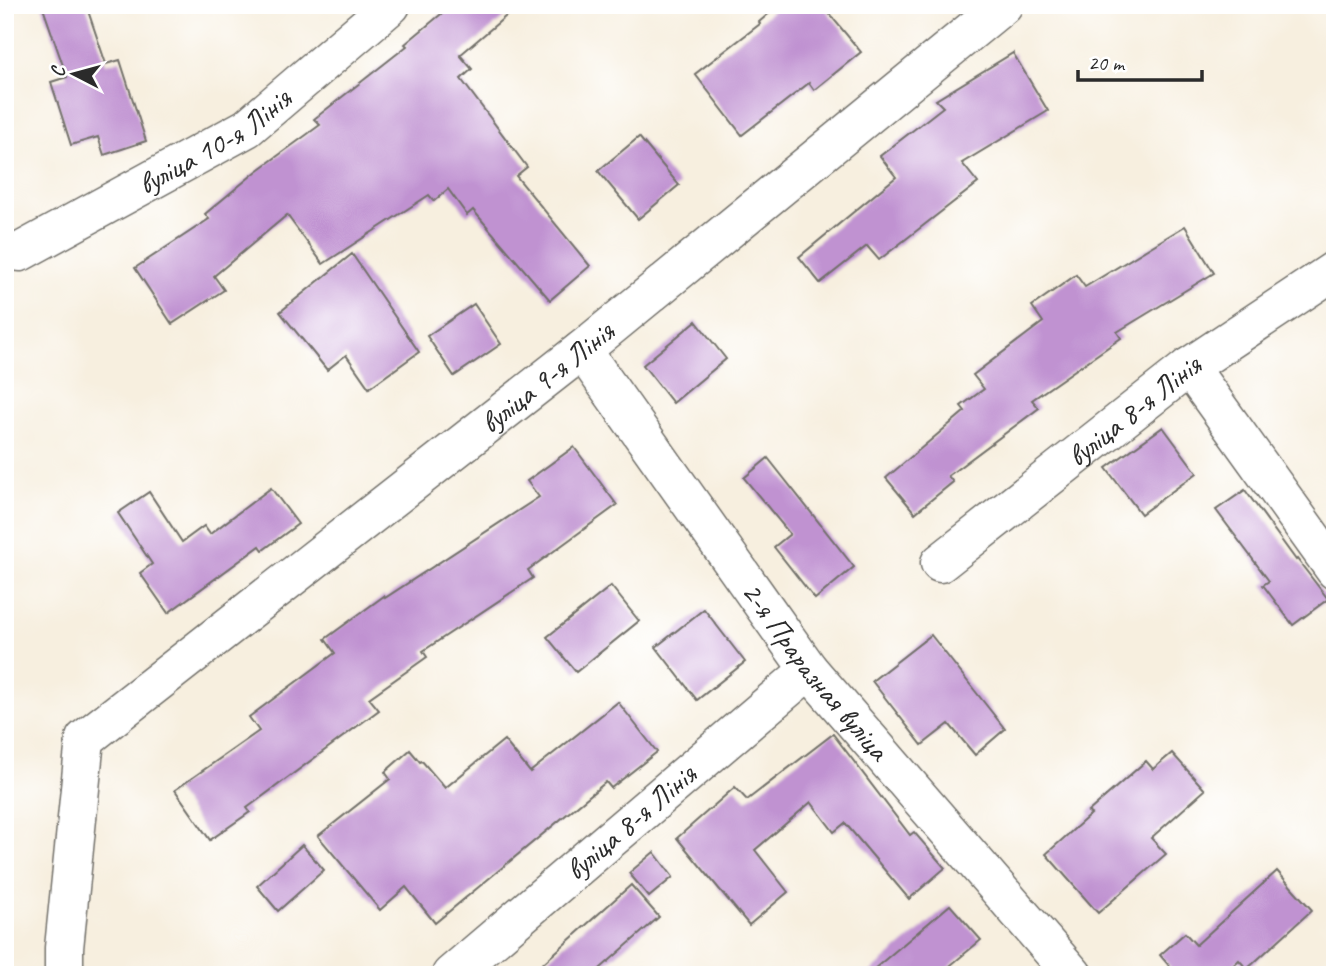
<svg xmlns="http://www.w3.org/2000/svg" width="1340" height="980" font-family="Caveat,sans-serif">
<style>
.building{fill:#c092d1}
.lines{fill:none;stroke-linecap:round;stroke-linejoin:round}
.minor-casing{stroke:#72706a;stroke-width:41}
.minor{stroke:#fff;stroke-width:38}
.labels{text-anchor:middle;stroke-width:6;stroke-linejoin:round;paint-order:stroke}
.street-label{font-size:30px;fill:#2b2b2b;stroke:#fff}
</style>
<rect width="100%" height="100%" fill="#fff"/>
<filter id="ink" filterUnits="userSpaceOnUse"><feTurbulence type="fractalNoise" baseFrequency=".0143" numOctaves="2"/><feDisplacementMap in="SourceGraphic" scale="14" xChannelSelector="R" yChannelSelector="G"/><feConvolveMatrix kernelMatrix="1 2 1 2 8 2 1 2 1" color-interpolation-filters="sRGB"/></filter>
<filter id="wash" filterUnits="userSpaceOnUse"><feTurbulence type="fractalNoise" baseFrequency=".00686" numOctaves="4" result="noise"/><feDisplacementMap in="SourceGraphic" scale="28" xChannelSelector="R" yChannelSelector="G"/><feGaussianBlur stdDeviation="1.57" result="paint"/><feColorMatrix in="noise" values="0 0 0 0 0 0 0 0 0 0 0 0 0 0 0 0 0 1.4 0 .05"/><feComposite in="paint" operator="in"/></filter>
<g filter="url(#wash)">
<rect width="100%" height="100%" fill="#f7efdf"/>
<g id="blocks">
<!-- building -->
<g class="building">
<polygon points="42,5 86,5 106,64 120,60 146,141 104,155 98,137 71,145 51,82 67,77"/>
<polygon points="452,5 519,5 460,55 472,69 461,79 527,167 516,176 590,266 550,300 473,210 467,215 448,189 434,201 429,195 323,264 287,215 214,276 224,290 172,324 135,268 209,219 205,214 257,171 320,125 314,119 407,46 405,44"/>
<polygon points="779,5 822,5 861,52 814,90 809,83 742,135 695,74 760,24 759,22"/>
<polygon points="1013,53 1048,111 962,163 978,183 879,260 867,246 820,283 799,257 896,177 880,156 943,107 936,100"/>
<polygon points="639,137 679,185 638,219 598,171"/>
<polygon points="1185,226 1214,273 1117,332 1121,338 1032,400 1039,408 948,476 953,482 915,513 886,478 965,411 961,406 984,389 973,375 1043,322 1032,306 1076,275 1085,287"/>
<polygon points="352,254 419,352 369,388 346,355 327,370 280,312"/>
<polygon points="474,304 501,344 454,376 427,336"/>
<polygon points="696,321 726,359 673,403 643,365"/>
<polygon points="1163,427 1197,473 1141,514 1106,468"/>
<polygon points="574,447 617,505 528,570 533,578 423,651 427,657 369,698 379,710 247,808 250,812 210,840 175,790 259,731 249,717 335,653 325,639 384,596 385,598 539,497 527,481"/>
<polygon points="768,458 854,567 815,599 774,547 790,534 744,478"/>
<polygon points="271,488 298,524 263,550 260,546 168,613 140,573 152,564 118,513 149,492 182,542 204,526 210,534"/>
<polygon points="1245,490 1296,560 1297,559 1328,599 1293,625 1263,585 1269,581 1216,510"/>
<polygon points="611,586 639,621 576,672 547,637"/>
<polygon points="704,609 745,662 697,700 656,647"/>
<polygon points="931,635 1005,729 975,755 949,724 922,745 872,681"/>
<polygon points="618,702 657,752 611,788 606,782 435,923 406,887 380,910 318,836 390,779 385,772 410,750 420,762 422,761 445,788 504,740 530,772"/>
<polygon points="833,734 910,835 914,832 945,868 909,899 845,823 834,832 811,802 755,850 788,892 749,925 677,838 735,787 747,800"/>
<polygon points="1172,753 1205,790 1151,838 1166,854 1098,913 1046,854 1091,814 1088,812 1146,761 1153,769"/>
<polygon points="302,845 324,870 278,911 257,886"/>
<polygon points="654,852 673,877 649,897 629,873"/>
<polygon points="1277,871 1312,910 1247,969 1239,960 1223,975 1164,975 1171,968 1160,955 1185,933 1196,945"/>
<polygon points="631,885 659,917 593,975 530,975"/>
<polygon points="950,905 981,940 939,975 867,975"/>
</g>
</g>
</g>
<g filter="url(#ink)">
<use href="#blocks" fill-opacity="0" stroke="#72706a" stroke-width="2"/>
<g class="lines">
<!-- minor casing -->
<g class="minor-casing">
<g id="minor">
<path id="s1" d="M20,252L247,128L391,5"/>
<path id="s2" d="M582,350L809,670L1073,975"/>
<polyline points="1189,367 1335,570"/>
<path id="s3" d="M940,563L1189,367L1335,270"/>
<path id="s4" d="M64,975V948L85,739L582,350L1003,5"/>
<path id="s5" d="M451,975L809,670"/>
</g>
</g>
<!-- minor -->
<use href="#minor" class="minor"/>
</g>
</g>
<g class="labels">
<!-- street labels -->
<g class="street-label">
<text dy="10" stroke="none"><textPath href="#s1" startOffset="224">вуліца 10-я Лінія</textPath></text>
<text dy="10" stroke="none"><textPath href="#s4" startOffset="824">вуліца 9-я Лінія</textPath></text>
<text dy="10" stroke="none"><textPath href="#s3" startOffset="247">вуліца 8-я Лінія</textPath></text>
<text dy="10" stroke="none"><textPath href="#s2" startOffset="397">2-я Праразная вуліца</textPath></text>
<text dy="10" stroke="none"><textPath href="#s5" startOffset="236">вуліца 8-я Лінія</textPath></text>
</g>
</g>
<!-- margin -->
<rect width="1340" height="980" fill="none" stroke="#fff" stroke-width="28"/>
<!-- north arrow -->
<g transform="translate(74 74) rotate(276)" stroke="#ffffff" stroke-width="5" paint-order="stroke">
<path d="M0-5L12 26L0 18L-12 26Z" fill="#2b2b2b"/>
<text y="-10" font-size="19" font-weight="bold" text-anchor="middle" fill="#2b2b2b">С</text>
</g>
<!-- scale -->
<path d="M1078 70v10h124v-10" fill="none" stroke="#2b2b2b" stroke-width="3.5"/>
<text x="1088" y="70" font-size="21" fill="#2b2b2b" stroke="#ffffff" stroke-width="5" paint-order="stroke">20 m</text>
</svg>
